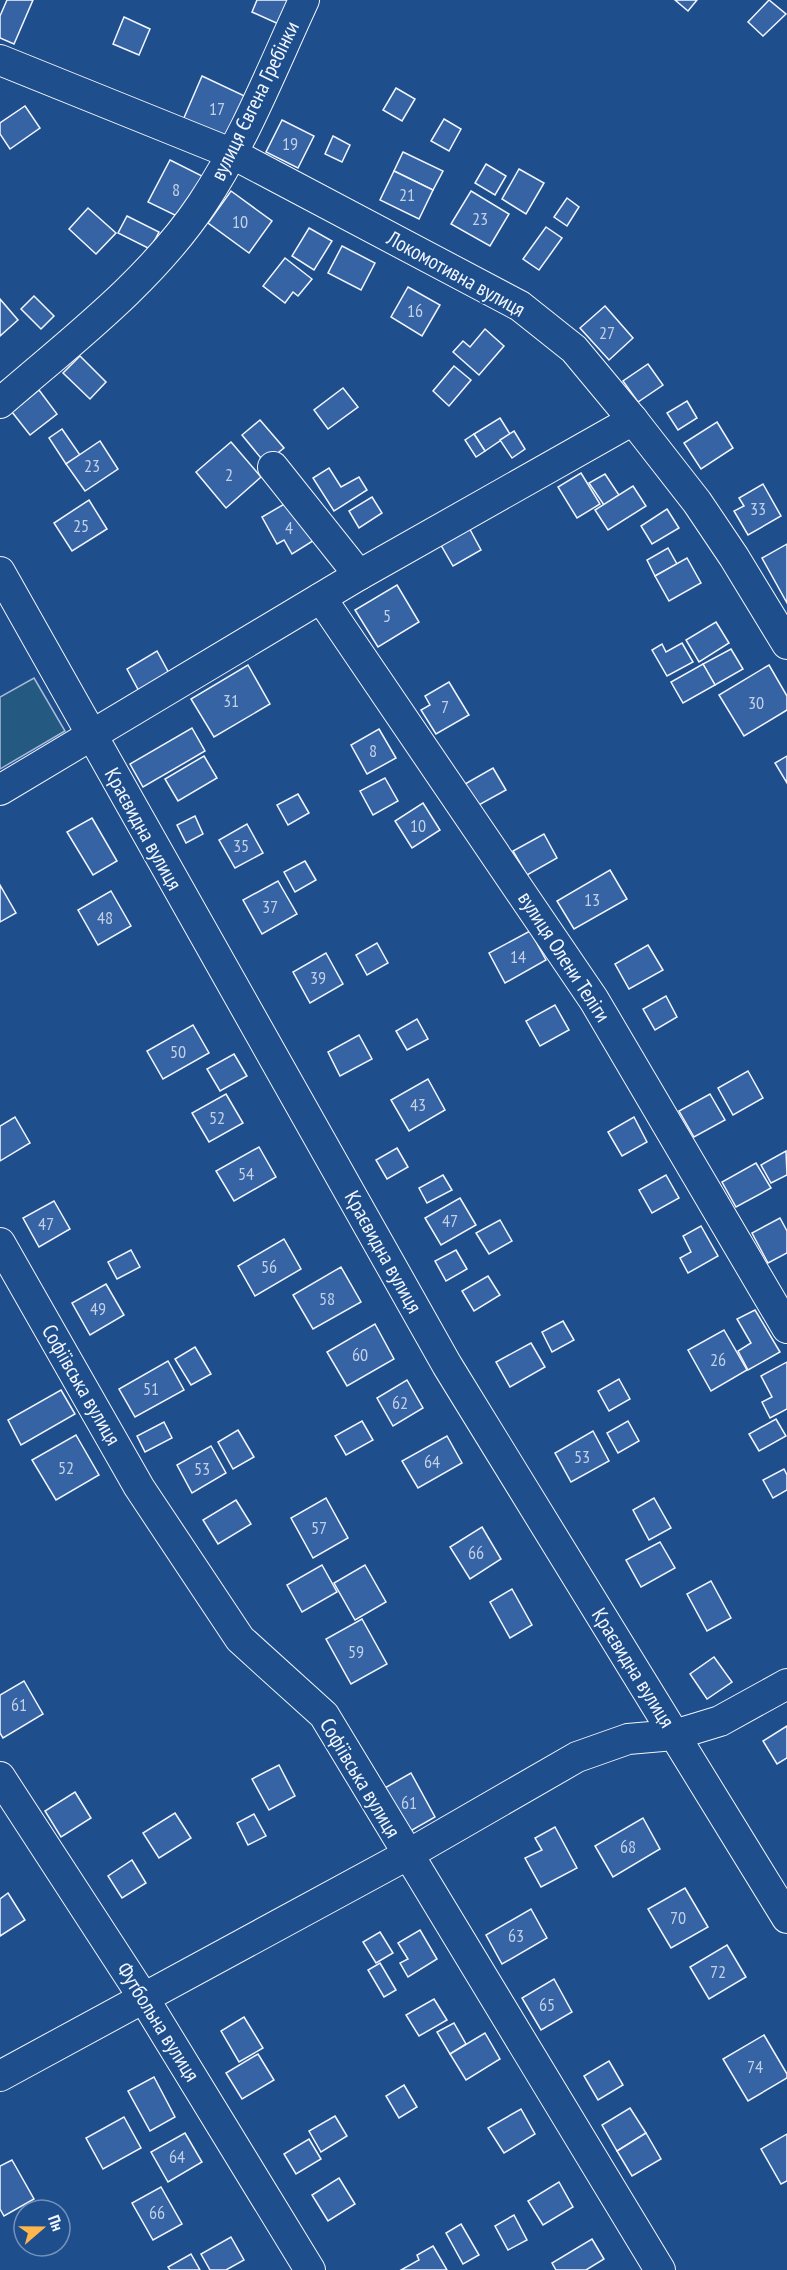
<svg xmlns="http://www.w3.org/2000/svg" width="787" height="2270" font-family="'PT Sans Narrow',sans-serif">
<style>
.green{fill:#245a82;stroke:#a8bbd7;stroke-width:1.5}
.building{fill:#3563a3;stroke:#f2f6ff;stroke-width:1.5}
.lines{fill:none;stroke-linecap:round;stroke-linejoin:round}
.minor-casing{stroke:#f2f6ff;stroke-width:32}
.minor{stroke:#1f4e8c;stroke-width:30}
.labels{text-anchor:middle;stroke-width:4.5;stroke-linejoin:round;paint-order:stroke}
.number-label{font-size:18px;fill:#c3d1e8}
.street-label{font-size:21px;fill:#f2f6ff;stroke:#1f4e8c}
</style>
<rect width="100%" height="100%" fill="#1f4e8c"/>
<!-- green -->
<polygon class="green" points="34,678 65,731 0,769 0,697"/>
<!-- building -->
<g class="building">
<polygon points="7,0 33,0 14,44 0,38 0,16"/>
<polygon points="257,0 290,0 283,26 252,12"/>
<polygon points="675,0 697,0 688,11"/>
<polygon points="769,0 786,14 763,36 748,22"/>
<polygon points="124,17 150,29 139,55 113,44"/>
<polygon points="202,76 251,99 232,142 183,120"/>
<polygon points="396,88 415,99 402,121 383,110"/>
<polygon points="25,106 40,128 10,149 0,134 0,123"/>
<polygon points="444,119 461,129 449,151 431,141"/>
<polygon points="282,120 314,136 298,168 266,152"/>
<polygon points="333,136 350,145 342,162 325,154"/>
<polygon points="403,152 443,171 433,190 394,171"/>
<polygon points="170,160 204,177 183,219 148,202"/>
<polygon points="486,164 506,176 495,195 475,183"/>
<polygon points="519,169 544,183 526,214 502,199"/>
<polygon points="394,171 433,190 419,219 380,200"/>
<polygon points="231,191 272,221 249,253 208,223"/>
<polygon points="471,191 509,214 490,246 451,224"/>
<polygon points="567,198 579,207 567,226 554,217"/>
<polygon points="88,208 116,233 96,254 69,229"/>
<polygon points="127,216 159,232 150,249 118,233"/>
<polygon points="546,227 562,238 539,270 523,259"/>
<polygon points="309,228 332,241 314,270 292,256"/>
<polygon points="342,246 375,263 361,290 328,273"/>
<polygon points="285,258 312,279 298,296 293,292 285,303 263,286"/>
<polygon points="408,287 440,305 422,336 391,317"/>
<polygon points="34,296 54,316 41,329 21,309"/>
<polygon points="0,299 18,320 0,336"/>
<polygon points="605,306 633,338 609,360 580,328"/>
<polygon points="485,329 504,346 479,375 453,352 463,341 470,347"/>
<polygon points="80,356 106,382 90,399 63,373"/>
<polygon points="648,364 663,385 638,402 623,381"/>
<polygon points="454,366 471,380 449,406 433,391"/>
<polygon points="343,388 358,407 328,429 314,410"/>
<polygon points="39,390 57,414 30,435 12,412"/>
<polygon points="687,401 697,418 678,430 667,413"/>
<polygon points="500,418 510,434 485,451 474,434"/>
<polygon points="260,420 284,448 265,463 242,435"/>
<polygon points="717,422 733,448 701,469 684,443"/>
<polygon points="62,429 80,455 66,464 49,438"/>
<polygon points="514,431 525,449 512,458 500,440"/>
<polygon points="474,434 485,451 476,457 465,440"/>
<polygon points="100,441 118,469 85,491 66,464"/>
<polygon points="231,442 261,477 226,508 196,472"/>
<polygon points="329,468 341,487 359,477 367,490 334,511 313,478"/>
<polygon points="581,473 600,504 577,518 558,487"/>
<polygon points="605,474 619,495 604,505 589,483"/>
<polygon points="763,484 781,516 748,535 734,511 744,506 739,498"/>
<polygon points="633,486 646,506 608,530 595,510"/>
<polygon points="372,497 382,513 359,528 349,511"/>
<polygon points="293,499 316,539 292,554 284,540 277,544 262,517"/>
<polygon points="89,500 107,529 72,551 54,523"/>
<polygon points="667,509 679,528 652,544 641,526"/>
<polygon points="467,524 481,550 453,566 438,540"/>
<polygon points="787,544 787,603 762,558"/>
<polygon points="668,548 677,564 655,576 647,560"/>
<polygon points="687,558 701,583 669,601 655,576"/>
<polygon points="397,585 419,622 378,647 355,610"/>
<polygon points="716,622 729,643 699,662 686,640"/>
<polygon points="682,643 693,662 667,676 652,650 662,644 666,652"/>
<polygon points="731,649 743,669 715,685 703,664"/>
<polygon points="157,651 171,677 140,693 127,669"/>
<polygon points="703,664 715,685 683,703 671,682"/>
<polygon points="248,665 270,704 214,737 191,699"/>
<polygon points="769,665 787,696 787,710 744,736 719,695"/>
<polygon points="449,682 469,715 436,734 421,710 430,705 425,696"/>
<polygon points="192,728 205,751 143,787 130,764"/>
<polygon points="379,729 396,758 367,774 351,745"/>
<polygon points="204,756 217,778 178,801 165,779"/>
<polygon points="787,756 787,783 775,763"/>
<polygon points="493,768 506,790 477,806 465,784"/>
<polygon points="385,778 398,801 373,815 360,791"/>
<polygon points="298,794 309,813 288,825 277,805"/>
<polygon points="423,803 440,830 412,848 395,821"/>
<polygon points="195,816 203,834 186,843 177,825"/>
<polygon points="92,818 117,861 93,875 67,832"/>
<polygon points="247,824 263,853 235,868 219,840"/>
<polygon points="544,834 557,858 527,875 513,851"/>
<polygon points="305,861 316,880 295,892 284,872"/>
<polygon points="610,870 627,899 574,929 557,901"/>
<polygon points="278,881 297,914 262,934 243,900"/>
<polygon points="0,885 16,913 0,922"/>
<polygon points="111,891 131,926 98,945 78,910"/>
<polygon points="530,931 546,960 505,983 489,953"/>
<polygon points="377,943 388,963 367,975 356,955"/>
<polygon points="648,945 663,970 629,989 615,964"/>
<polygon points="326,953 343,984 310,1003 293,972"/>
<polygon points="666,996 677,1017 655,1030 643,1009"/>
<polygon points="555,1005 569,1030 540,1046 526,1021"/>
<polygon points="417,1019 428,1039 407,1050 396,1031"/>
<polygon points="193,1025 209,1053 163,1079 147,1051"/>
<polygon points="359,1035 372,1059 340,1076 328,1052"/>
<polygon points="234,1054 247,1076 220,1091 207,1069"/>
<polygon points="748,1071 763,1098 733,1115 718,1088"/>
<polygon points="428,1079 445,1110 409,1131 391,1100"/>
<polygon points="226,1094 243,1123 209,1142 192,1113"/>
<polygon points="710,1094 725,1120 694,1137 679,1111"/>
<polygon points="15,1117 30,1143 0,1161 0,1126"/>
<polygon points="634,1117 647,1142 622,1156 608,1132"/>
<polygon points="259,1147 276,1177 234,1201 216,1171"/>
<polygon points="397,1148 408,1167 387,1179 376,1160"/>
<polygon points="786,1151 787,1175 771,1183 761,1165"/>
<polygon points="756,1163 771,1188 736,1207 722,1182"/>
<polygon points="443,1175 452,1190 427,1203 419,1188"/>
<polygon points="666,1175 679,1198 652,1213 639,1190"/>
<polygon points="460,1198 476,1225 441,1245 425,1218"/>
<polygon points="54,1201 70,1229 39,1247 23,1218"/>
<polygon points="780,1218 787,1231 787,1253 768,1263 752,1233"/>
<polygon points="500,1220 512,1241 489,1254 476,1233"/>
<polygon points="701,1226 718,1256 688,1273 680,1258 691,1252 683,1236"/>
<polygon points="284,1239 301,1269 255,1296 238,1266"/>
<polygon points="131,1250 140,1267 117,1279 108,1262"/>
<polygon points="456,1250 467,1269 446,1281 435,1261"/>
<polygon points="341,1267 361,1302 313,1329 293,1295"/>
<polygon points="488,1276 500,1295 474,1311 462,1291"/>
<polygon points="106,1284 124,1315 90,1335 72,1303"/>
<polygon points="755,1310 780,1352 748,1370 738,1351 751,1343 737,1319"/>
<polygon points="563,1321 574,1340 552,1352 542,1332"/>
<polygon points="375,1324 394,1359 347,1386 327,1352"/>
<polygon points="724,1330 747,1370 711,1391 688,1350"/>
<polygon points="531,1343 545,1367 510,1387 496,1362"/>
<polygon points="195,1347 211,1374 191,1385 175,1359"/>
<polygon points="168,1361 184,1390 135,1417 119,1389"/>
<polygon points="787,1362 787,1409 770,1418 762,1402 772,1397 761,1376"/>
<polygon points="619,1379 630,1399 609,1411 598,1391"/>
<polygon points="407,1380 423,1408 393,1426 377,1398"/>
<polygon points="61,1390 75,1414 21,1445 8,1420"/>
<polygon points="776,1419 786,1436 759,1451 749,1434"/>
<polygon points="362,1421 373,1440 346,1455 335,1436"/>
<polygon points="628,1421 639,1441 618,1453 607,1433"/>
<polygon points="164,1422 172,1438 145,1452 137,1436"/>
<polygon points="238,1430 254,1457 233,1469 218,1442"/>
<polygon points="593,1431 609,1461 571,1482 555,1453"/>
<polygon points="76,1435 99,1475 56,1500 32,1460"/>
<polygon points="447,1436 462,1463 418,1488 402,1461"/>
<polygon points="211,1446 226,1473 192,1493 177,1465"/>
<polygon points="784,1469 787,1475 787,1490 773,1498 763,1480"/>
<polygon points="326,1498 348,1538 313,1558 291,1518"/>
<polygon points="654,1498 671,1528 649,1540 633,1510"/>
<polygon points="236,1500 251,1524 218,1544 203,1520"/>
<polygon points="482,1527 501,1559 470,1579 450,1547"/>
<polygon points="660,1542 675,1568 641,1587 626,1560"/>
<polygon points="322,1565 337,1592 302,1612 287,1585"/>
<polygon points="365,1565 386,1602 355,1620 334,1583"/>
<polygon points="711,1581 731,1618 707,1631 687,1594"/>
<polygon points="512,1589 532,1625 510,1638 490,1602"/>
<polygon points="362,1619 387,1664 351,1684 326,1639"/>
<polygon points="714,1657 732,1682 707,1699 690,1674"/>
<polygon points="24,1681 43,1714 3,1738 0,1733 0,1695"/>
<polygon points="787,1726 787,1758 777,1764 763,1741"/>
<polygon points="279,1765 295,1796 269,1810 252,1779"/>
<polygon points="411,1773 435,1817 407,1833 383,1789"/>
<polygon points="75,1792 91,1818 61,1837 45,1811"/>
<polygon points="175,1813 191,1838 159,1858 143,1833"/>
<polygon points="254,1814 266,1836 248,1845 237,1823"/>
<polygon points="643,1818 660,1849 613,1877 595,1846"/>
<polygon points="555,1827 577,1868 541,1887 525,1858 542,1850 535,1838"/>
<polygon points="132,1860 146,1883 122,1898 108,1876"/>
<polygon points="685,1888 708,1927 671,1948 648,1909"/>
<polygon points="8,1893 25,1920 0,1936 0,1899"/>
<polygon points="531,1909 547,1938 502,1964 486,1935"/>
<polygon points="420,1930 437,1959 408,1977 400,1963 408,1959 398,1943"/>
<polygon points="380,1932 393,1953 376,1963 363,1942"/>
<polygon points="727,1945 746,1977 709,1999 690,1967"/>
<polygon points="380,1963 396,1990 384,1997 368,1970"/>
<polygon points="554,1979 572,2012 541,2030 522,1998"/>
<polygon points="434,1999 447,2020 419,2036 406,2015"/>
<polygon points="244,2017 263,2048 239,2062 221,2031"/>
<polygon points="454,2023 466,2044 450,2054 437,2032"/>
<polygon points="485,2033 500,2059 466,2080 450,2054"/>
<polygon points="764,2035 787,2074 787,2078 748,2101 723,2059"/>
<polygon points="258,2054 274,2080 242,2099 226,2073"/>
<polygon points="609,2061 623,2085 598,2100 584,2076"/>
<polygon points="154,2077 175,2117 150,2131 128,2091"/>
<polygon points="404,2085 417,2107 399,2118 386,2096"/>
<polygon points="630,2108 646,2133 617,2151 602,2125"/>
<polygon points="521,2109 535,2134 504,2153 488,2128"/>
<polygon points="335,2116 347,2136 321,2152 309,2131"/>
<polygon points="124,2117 141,2148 103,2169 86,2138"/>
<polygon points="185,2133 202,2162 168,2182 151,2152"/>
<polygon points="646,2133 661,2159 632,2176 617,2151"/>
<polygon points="787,2134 787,2181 781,2184 761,2149"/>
<polygon points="309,2139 321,2159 296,2174 284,2154"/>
<polygon points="12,2160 34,2199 4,2216 0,2209 0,2166"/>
<polygon points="339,2178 355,2204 328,2221 312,2195"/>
<polygon points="559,2182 573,2207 543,2225 528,2201"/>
<polygon points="161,2187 182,2224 153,2240 132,2203"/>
<polygon points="514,2215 527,2240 508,2250 495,2226"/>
<polygon points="461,2224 479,2255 463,2264 446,2233"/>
<polygon points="231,2237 244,2260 226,2270 210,2270 201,2254"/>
<polygon points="592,2239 604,2259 586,2270 556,2270 552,2263"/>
<polygon points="433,2246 447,2270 401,2270 419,2260 417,2255"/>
<polygon points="191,2254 200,2270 170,2270 168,2267"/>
</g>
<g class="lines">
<!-- minor casing -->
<g class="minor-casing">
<g id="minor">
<polyline points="0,60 233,154 520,306 574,349 633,420 697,502 734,557 787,644"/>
<path d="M0,403C70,342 150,282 202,204C244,141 272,69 304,0"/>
<polyline points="273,467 359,575"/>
<polyline points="0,572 447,1365 787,1918"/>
<polyline points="321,598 594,1000 787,1328"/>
<polyline points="0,790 359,575 633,420"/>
<polyline points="0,1243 139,1487 240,1639 324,1715 660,2270"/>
<polyline points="0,1777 143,1997 310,2270"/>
<polyline points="0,2076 407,1855 577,1757 628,1739 674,1735 720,1721 787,1684"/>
</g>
</g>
<!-- minor -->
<use href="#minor" class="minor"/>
</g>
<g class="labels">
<!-- number labels -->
<g class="number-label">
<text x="217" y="115">17</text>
<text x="290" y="150">19</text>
<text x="176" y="196">8</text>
<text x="407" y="201">21</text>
<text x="480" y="225">23</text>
<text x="240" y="228">10</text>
<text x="415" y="317">16</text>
<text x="607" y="339">27</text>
<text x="92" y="472">23</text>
<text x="229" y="481">2</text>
<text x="758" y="515">33</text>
<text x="81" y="532">25</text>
<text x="289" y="534">4</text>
<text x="387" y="622">5</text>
<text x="231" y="707">31</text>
<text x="756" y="709">30</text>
<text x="445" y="713">7</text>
<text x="373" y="757">8</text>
<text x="418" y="832">10</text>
<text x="241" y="852">35</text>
<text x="592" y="906">13</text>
<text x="270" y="913">37</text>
<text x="105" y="924">48</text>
<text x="518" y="963">14</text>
<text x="318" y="984">39</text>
<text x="178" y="1058">50</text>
<text x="418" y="1111">43</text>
<text x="217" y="1124">52</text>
<text x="246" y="1180">54</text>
<text x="450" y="1227">47</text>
<text x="46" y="1230">47</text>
<text x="269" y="1273">56</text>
<text x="327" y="1305">58</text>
<text x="98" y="1315">49</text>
<text x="360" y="1361">60</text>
<text x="718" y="1366">26</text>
<text x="151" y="1395">51</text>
<text x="400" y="1409">62</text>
<text x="582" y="1463">53</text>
<text x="432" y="1468">64</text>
<text x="66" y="1474">52</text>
<text x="202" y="1475">53</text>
<text x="319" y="1534">57</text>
<text x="476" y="1559">66</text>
<text x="356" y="1658">59</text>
<text x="19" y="1711">61</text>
<text x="409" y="1809">61</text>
<text x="628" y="1853">68</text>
<text x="678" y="1924">70</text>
<text x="516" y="1942">63</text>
<text x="718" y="1978">72</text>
<text x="547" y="2011">65</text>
<text x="755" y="2073">74</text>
<text x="177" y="2163">64</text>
<text x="157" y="2219">66</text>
</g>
<!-- street labels -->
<g class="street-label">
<text transform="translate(255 101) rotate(-64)" y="7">вулиця Євгена Гребінки</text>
<text transform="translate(456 274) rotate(29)" y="7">Локомотивна вулиця</text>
<text transform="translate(143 829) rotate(61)" y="7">Краєвидна вулиця</text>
<text transform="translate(564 957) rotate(57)" y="7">вулиця Олени Теліги</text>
<text transform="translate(383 1252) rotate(61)" y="7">Краєвидна вулиця</text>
<text transform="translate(81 1385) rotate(60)" y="7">Софіївська вулиця</text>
<text transform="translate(633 1668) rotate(58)" y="7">Краєвидна вулиця</text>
<text transform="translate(360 1778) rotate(59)" y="7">Софіївська вулиця</text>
<text transform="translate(158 2022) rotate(58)" y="7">Футбольна вулиця</text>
</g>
</g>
<!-- north arrow -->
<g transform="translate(42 2228) rotate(70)"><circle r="28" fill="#1f4e8c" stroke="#7391ba" stroke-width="1.5"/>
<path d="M0-4.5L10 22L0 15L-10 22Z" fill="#ffb74d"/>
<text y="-9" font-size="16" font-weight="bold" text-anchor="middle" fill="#f2f6ff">Пн</text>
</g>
</svg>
